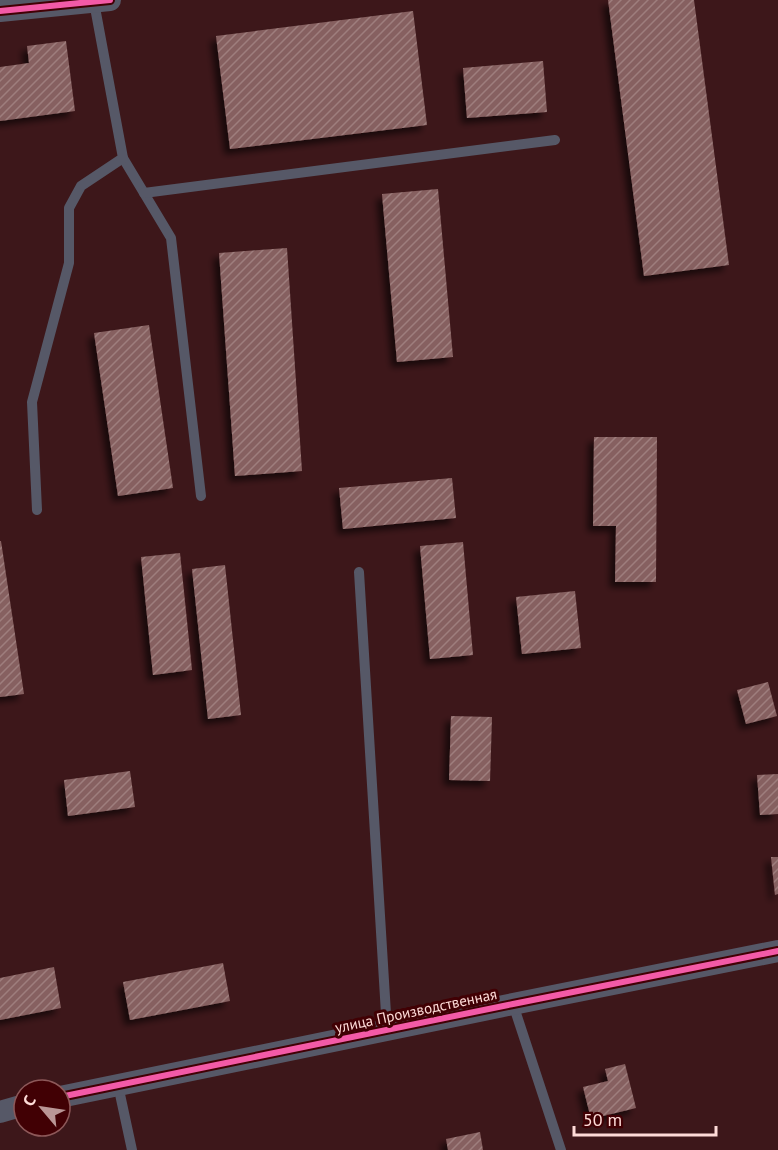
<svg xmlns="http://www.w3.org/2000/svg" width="778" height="1150" font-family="'PT Sans',sans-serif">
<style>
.building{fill:url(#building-hatch);filter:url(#shadow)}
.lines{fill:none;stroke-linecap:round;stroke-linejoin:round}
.service{stroke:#565867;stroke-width:10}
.minor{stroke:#565867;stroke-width:22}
.cycleway-casing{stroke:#410004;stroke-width:10}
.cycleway{stroke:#f35aa7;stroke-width:6}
.labels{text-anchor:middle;stroke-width:6;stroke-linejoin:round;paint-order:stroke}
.street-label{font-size:15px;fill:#fedbd8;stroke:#410004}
</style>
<defs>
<pattern id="building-hatch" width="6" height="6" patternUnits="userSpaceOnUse" patternTransform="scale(1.5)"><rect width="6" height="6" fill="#866060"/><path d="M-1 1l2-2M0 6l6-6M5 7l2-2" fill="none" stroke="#9e7e7d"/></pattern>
<filter id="shadow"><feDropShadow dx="-5.5" dy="5.5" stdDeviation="3" flood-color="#0009"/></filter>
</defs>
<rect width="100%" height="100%" fill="#3d171a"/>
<!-- building -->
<g class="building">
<polygon points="608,0 694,0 729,265 644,276"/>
<polygon points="413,11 427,125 230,149 216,36"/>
<polygon points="66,41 75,111 0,121 0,67 29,63 27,46"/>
<polygon points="543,61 547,112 467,118 463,68"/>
<polygon points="438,189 453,357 397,362 382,194"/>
<polygon points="287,248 302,471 235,476 219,253"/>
<polygon points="149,325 173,488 118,496 94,333"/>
<polygon points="594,437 657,437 656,582 615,582 616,526 593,526"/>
<polygon points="452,478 456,518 343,529 339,488"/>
<polygon points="0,541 1,541 24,694 0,697"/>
<polygon points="463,542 473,655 430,659 420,546"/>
<polygon points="180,553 192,670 153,675 141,557"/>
<polygon points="225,565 241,715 208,719 192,569"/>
<polygon points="575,591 581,648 522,654 516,597"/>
<polygon points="768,682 777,716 746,724 737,690"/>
<polygon points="451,716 492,717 490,781 449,780"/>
<polygon points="130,771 135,807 68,816 64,780"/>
<polygon points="778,774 778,814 760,815 757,775"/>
<polygon points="771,857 778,857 778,894 775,895"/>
<polygon points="223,963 230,1001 130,1020 123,982"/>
<polygon points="54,967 61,1008 0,1020 0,978"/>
<polygon points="625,1064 636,1108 591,1119 583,1087 608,1081 605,1069"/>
<polygon points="480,1132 483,1150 448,1150 446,1139"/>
</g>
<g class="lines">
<!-- service -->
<g class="service">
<polyline points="123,158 171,238 201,496"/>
<polyline points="144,193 555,140"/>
<polyline points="37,510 32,402 69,263 69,208 81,186 123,158 94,2"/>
<polyline points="359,572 387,1030"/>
<polyline points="513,1004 561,1150"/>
<polyline points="118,1085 132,1150"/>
</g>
<!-- minor -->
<g class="minor">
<polyline points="0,11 110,0"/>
<polyline points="60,1097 513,1004 778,951"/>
<polyline points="0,1112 24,1105"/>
</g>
<!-- cycleway casing -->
<g class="cycleway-casing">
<g id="cycleway">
<polyline points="0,11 110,0"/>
<polyline points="60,1097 513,1004 778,951"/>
</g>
</g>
<!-- cycleway -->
<use href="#cycleway" class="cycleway"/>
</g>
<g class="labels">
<!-- street labels -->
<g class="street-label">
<text transform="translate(416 1011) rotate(-12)" y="5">улица Производственная</text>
</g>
</g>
<!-- north arrow -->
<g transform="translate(42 1108) rotate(299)"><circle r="28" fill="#410004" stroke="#8d5859" stroke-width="1.5"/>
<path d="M0-4.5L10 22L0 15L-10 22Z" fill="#ba9696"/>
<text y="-9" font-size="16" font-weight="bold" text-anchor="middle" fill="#fedbd8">С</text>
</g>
<!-- scale -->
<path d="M574 1126v9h142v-9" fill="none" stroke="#fedbd8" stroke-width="3"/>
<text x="583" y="1126" font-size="18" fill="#fedbd8" stroke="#410004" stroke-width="4.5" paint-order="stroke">50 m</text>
</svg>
